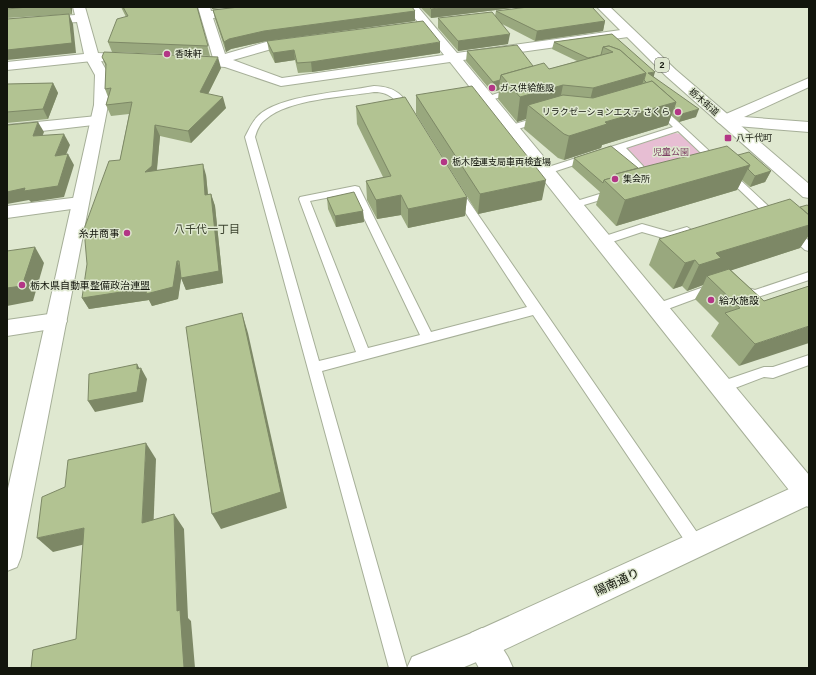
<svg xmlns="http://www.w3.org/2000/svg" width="816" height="675" font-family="Arial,'Noto Sans JP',sans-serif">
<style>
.green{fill:#e7bed3}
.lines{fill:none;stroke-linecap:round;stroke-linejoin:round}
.service-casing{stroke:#a6af98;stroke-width:2}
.minor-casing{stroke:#a6af98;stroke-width:2}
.tertiary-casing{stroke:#a6af98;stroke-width:2}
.primary-casing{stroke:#a6af98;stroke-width:2}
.service{fill:#fff;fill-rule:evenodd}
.minor{fill:#fff;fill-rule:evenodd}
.tertiary{fill:#fff;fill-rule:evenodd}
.primary{fill:#fff;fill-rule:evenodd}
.wall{fill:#99a87e}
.shaded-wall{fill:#7d8866}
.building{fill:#b2c392;stroke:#7d8866}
.poi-dot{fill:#b33686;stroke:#dfe8d0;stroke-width:1.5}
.labels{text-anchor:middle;stroke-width:3;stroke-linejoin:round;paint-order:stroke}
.far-poi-label{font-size:9px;fill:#12150c;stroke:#dfe8d0;text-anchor:start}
.shield{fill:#dfe8d0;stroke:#505447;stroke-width:1}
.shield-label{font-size:9px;font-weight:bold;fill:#12150c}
.far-street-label{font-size:9px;fill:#12150c;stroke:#dfe8d0}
.far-park-label{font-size:9px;fill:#7d3e63;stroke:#dfe8d0}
.poi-label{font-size:10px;fill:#12150c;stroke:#dfe8d0;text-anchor:start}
.neighbourhood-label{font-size:11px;fill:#3a412d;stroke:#dfe8d0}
.near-street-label{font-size:12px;fill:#12150c;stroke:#dfe8d0}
</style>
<rect width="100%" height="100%" fill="#dfe8d0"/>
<!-- green -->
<polygon class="green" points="675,133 680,134 706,158 652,176 627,148"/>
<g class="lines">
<!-- service casing -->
<g class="service-casing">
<g id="service">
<path d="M374,86C397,87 403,95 414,114L413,116H407C397,102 392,92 374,92C344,97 289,99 266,119C260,123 257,130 255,137L319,361L356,352L299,199L300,197L355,186L359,187L431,332L527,307L452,192L453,190H461L705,544L703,550L697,552L691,550L533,315L322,371L407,668H389L245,137C249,129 252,122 258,116C279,95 344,92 374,86ZM352,193L420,335L368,348L310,201Z"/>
<polygon points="516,87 519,88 519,92 487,101 483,98"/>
<polygon points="658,105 661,106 779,216 780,218 779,220 771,220 678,131 626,148 643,166 644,168 643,170 635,170 617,151 550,173 546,174 541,171 542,169 673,127 654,108"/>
<polygon points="542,116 545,117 545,121 511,131 506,128 508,126"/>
<polygon points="616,189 620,190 621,192 620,194 574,208 569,205 570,203"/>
<polygon points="642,224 670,232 687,227 693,231 691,234 670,240 642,232 603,245 597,241 599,238"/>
<polygon points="792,228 796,229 809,241 809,251 805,250 788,235 786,232 788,229"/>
<polygon points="809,272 809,280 755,298 736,293 734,290 736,287 740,286 755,290"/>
<polygon points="715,283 719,284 721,287 719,290 657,313 653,311 651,308 653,305"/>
<polygon points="809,355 809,365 773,378 764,377 722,393 717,391 715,387 717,383 764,367 773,367"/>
</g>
</g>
<!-- minor casing -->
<g class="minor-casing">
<g id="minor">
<polygon points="73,7 85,7 98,53 133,55 138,56 140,59 138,62 92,61 7,70 7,62 84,54 77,22 7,28 7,20 75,15"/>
<polygon points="198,7 210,7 211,11 246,7 285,7 279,11 213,18 225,54 266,42 297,37 302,38 304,41 302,44 268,50 233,60 282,78 444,55 406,7 418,7 457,53 628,29 633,30 634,33 628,37 463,60 809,475 809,507 800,504 450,62 281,86 225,67 185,64 183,61 185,58 213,58"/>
<polygon points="809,78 809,87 744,117 809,122 809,132 724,125 719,123 716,120 719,117"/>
<polygon points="97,116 102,118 105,121 102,124 7,135 7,125"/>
<polygon points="80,197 86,199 89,203 86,207 7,218 7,206"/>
<polygon points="56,313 64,315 67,321 64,327 7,336 7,320"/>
<polygon points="482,628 493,633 508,657 513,668 479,668 466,644 471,633"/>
</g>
</g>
<!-- tertiary casing -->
<g class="tertiary-casing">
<g id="tertiary">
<polygon points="92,53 97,54 109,75 108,105 21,557 17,567 7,571 7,493 94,105 95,75 85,57 87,54"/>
<polygon points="809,480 809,505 493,655 462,668 407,668 412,657 474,632"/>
</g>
</g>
<!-- primary casing -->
<g class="primary-casing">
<polygon id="primary" points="597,7 610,7 676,70 809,184 809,198 803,197 666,76"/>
</g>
<!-- service -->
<use href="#service" class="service"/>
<!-- minor -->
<use href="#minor" class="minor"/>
<!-- tertiary -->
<use href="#tertiary" class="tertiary"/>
<!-- primary -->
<use href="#primary" class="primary"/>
</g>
<!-- wall -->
<g class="wall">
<polygon points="7,7 72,7 72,14 7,18"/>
<polygon points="121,7 197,7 210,56 112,52 108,42 126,17"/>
<polygon points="420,7 519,7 431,18"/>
<polygon points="213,10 415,11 415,21 266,41 231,49 226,52 215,19"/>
<polygon points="496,11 605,21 603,31 535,41 502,24 508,44 458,51 438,28 438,18 495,16"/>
<polygon points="612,34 654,77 696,117 679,122 671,115 668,125 602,145 601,148 564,160 558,158 524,129 526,119 517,122 498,99 499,90 492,92 466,61 467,51 533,66 549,69 577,61 552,49 554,42"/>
<polygon points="267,41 440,53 312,72 298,73 295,60 275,63 269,51"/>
<polygon points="102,57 221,68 208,94 226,108 191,143 160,136 157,170 206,175 208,194 211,194 215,206 223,283 186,290 181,277 178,299 152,306 149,300 89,309 82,298 120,160 129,114 111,116 106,105 108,97 105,89 106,67"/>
<polygon points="53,83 58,93 48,119 7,123 7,84"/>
<polygon points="416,95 542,200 478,214 416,114"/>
<polygon points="356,106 467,197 465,216 408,228 401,215 377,219 367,200 366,181 383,177 357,124"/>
<polygon points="738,155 771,171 765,182 750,187 742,180 737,190 616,226 596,205 600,192 572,167 574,158 638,168"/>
<polygon points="327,198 363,211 364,222 336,227 328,209"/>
<polygon points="809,206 809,239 807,237 800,248 731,270 764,301 809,286 739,366 711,336 719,323 695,299 703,285 687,291 682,286 673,289 649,265 659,239 800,207"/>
</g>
<!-- shaded-wall -->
<g class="shaded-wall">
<polygon points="70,7 72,7 72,14"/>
<polygon points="212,7 233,7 212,9"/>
<polygon points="445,7 519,7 431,18 431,9"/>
<polygon points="415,11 415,21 266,41 231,49 226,52 224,42 229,39 264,31"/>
<polygon points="69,14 73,24 76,53 7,60 7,50"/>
<polygon points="605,21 603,31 535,41 537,31"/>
<polygon points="510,34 508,44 458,51 458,41"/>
<polygon points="440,42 440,53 312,72 311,62"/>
<polygon points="294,50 295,60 275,63 273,53"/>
<polygon points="218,57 221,68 203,104 200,92"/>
<polygon points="655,72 653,79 648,73"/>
<polygon points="646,73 638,97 587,112 593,88"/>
<polygon points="500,80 499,90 492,92 493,82"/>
<polygon points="53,83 58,93 48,119 43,109"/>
<polygon points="563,85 558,110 528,105 526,119 517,122 520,97"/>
<polygon points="223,97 226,108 191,143 188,131"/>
<polygon points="676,102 668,125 602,145 601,148 564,160 569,136 605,122"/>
<polygon points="699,109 696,117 679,122 682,114"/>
<polygon points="38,122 44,132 38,147 33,136"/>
<polygon points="155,125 160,136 156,177 145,172"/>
<polygon points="64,134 70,145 61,167 55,156"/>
<polygon points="68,154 74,165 64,197 31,202 29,200 7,204 7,192"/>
<polygon points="203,164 206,175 209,207 205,195"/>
<polygon points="750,165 737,190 616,226 625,200"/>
<polygon points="771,171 765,182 750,187 755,176"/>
<polygon points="546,180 542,200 478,214 480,194"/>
<polygon points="211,194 215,206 223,283 186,290 181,278"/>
<polygon points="401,195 401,215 377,219 376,200"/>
<polygon points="467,197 465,216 408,228 408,209"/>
<polygon points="363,211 364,222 336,227 335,216"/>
<polygon points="809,225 809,235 800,248 711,277 707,276 703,285 687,291 699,265 716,253"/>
<polygon points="35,247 44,263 33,301 7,306 7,288"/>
<polygon points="695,260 682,286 673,289 685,263"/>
<polygon points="177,261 182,273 178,299 152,306 149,300 89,309 82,298"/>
<polygon points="242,313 248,333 287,508 221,529 212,514"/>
<polygon points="809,326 809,343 739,366 755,344"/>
<polygon points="137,364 141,371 141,368 147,379 143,402 95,412 88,401 137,369"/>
<polygon points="146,443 156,459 153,537 142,523"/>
<polygon points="174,514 184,529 188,618 191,621 195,668 184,668 177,611"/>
<polygon points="84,528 98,541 53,552 37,538"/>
</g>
<!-- building -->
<g class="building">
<polygon points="7,7 28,7 7,9"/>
<polygon points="123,7 197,7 208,46 108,42 117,19 128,16"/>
<polygon points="239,7 412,7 415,11 264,31 229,39 224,42 213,10"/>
<polygon points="429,7 445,7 431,9"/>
<polygon points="528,7 592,7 605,21 537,31 496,11"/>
<polygon points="492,12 510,34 458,41 438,18"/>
<polygon points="69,14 72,43 7,50 7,19"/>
<polygon points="423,21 440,42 311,62 297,63 294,50 273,53 267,41"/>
<polygon points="612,34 655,72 648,73 699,109 682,114 674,108 676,102 652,81 647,83 644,80 646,73 620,50 609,46 603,47 601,55 588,58 554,42"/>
<polygon points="517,45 533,66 501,75 500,80 493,82 467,51"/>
<polygon points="609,46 620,50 646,73 593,88 563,85 520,97 501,75 544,63 549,69 613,52 603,47"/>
<polygon points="104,52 218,57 200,92 223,97 188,131 155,125 152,166 145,172 203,164 205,195 211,194 219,271 181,278 179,261 177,261 173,287 146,294 147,288 82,298 87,264 84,229 109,161 120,160 132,102 106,105 111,88 105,89 106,64 102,57"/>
<polygon points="652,81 676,102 605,122 607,124 569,136 564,134 528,105 563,95 593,98"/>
<polygon points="53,83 43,109 7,112 7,84"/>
<polygon points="472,86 546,180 480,194 416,95"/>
<polygon points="405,97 467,197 408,209 401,195 376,200 366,181 391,176 356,106"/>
<polygon points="38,122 33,136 64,134 55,156 68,154 58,186 24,191 25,188 7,192 7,125"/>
<polygon points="611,146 638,168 616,174 615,177 604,180 603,183 574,158"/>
<polygon points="727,146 750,165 625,200 604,180 618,176 616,174"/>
<polygon points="749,152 771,171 755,176 748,169 750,165 738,155"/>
<polygon points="354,192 363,211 335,216 327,198"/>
<polygon points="790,199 809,215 809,225 716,253 721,258 699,265 695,260 685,263 659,239"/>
<polygon points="807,205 809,206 809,215 800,207"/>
<polygon points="35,247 22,286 7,288 7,251"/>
<polygon points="729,269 764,301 809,286 809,326 755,344 725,313 740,308 707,276"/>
<polygon points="242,313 281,492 212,514 186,327"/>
<polygon points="137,364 137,369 141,368 137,392 88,401 89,374"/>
<polygon points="146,443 142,523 174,514 177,611 180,610 184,668 31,668 33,650 76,639 84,528 37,538 42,497 65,487 68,460"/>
</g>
<!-- markers -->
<g class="poi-dot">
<circle cx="167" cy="54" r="4"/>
<circle cx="492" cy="88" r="4"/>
<circle cx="678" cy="112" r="4"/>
<rect x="724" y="134" width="8" height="8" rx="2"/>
<circle cx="444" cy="162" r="4"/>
<circle cx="615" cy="179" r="4"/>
<circle cx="127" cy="233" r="4"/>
<circle cx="22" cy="285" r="4"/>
<circle cx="711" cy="300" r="4"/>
</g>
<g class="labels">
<!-- far-poi labels -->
<g class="far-poi-label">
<text x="175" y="57">香味軒</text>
<text x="500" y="91">ガス供給施設</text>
<text x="670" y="115" text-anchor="end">リラクゼーションエステ さくら</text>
<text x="736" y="141">八千代町</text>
<text x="452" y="165">栃木陸運支局車両検査場</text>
<text x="623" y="182">集会所</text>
</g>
<!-- shield labels -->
<rect class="shield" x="655" y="58" width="14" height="14" rx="3"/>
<g class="shield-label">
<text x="662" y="68">2</text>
</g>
<!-- far-street labels -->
<g class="far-street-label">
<text transform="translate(704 102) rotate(42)" y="3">栃木街道</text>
</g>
<!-- far-park labels -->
<g class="far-park-label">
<text x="671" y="155">児童公園</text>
</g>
<!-- poi labels -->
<g class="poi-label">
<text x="119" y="237" text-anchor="end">糸井商事</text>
<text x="30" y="289">栃木県自動車整備政治連盟</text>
<text x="719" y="304">給水施設</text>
</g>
<!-- neighbourhood labels -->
<g class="neighbourhood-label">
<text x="207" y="233">八千代一丁目</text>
</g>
<!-- near-street labels -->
<g class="near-street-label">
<text transform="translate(617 582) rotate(-25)" y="4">陽南通り</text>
</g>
</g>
<!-- border -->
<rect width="816" height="675" fill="none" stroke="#12150c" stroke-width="16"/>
</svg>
